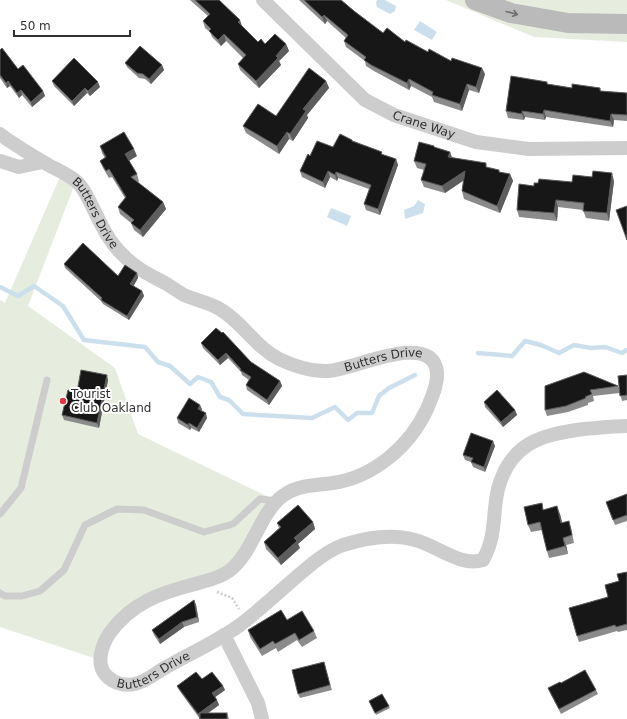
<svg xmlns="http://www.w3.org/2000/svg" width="627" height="719" font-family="'DejaVu Sans',sans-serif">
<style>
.green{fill:#e6ecde}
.water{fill:#cbe0ec}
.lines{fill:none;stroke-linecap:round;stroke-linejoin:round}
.stream{stroke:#cbe0ec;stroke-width:4.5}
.path{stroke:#cdcdcd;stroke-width:2.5;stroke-dasharray:2 2;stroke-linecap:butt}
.lane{stroke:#cdcdcd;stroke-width:7}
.street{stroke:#cdcdcd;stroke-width:14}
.secondary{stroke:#bababa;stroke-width:20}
.wall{fill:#8b8b8b}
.shaded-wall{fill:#5d5d5d}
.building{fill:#171717;stroke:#5d5d5d}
.oneway{stroke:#6e6e6e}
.poi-dot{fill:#e33646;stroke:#fff;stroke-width:1.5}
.labels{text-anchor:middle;stroke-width:4;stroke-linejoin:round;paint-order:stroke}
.street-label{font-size:12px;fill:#303030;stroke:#fff}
.poi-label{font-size:12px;fill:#303030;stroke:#fff;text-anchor:start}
</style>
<rect width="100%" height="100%" fill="#fff"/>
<!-- green -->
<g class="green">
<polygon points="446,0 627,0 627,42 534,37"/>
<polygon points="62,172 76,181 28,306 115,368 138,434 277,501 239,561 135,607 100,660 0,627 0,300 5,303"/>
</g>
<!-- water -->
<g class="water">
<polygon points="377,0 385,0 396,6 395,11 390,14 377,7 376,3"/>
<polygon points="420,21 437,32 432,40 414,30"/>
<polygon points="418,200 425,204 423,213 405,219 404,210 414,206"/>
<polygon points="331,208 351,216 347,226 327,217"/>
</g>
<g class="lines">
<!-- stream -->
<g class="stream">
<polyline points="0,287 18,296 34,286 63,306 84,340 145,347 158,362 170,366 190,384 198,377 211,382 220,397 229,400 243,414 312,418 335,407 348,420 357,413 372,413 379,396 389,388 415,375"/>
<polyline points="478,353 512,356 525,341 541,345 559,353 574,345 591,348 605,347 622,353 627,350"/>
</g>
<!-- path -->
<polyline class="path" points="217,592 232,598 239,609"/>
<!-- lane -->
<g class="lane">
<polyline points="0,514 21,488 47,380"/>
<polyline points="0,593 5,596 22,596 40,591 64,570 85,525 117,509 144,510 204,532 233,524 260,499 277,501"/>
</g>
<!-- street -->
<g class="street">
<path id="s1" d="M263,0L365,100L394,115L476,142L529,149L627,148"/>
<path id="s2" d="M0,134L8,140C20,148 33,156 45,163C55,169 68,174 77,182C84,188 88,198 92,206C101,224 108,241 123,255C135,268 150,275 165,283C172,287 177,291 184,295C195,300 207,302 218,308C242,321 255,347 279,359C294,366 312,372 328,371C353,370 425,333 436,367C440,380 432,397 427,409C410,446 374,477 333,483C317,485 298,485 284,495C260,511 254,552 229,571C220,578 206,581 195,584C160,593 131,603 109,634C102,645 96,663 105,674C113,684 127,687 138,683C147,681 161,669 170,665C193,652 218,641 240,625C261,609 281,590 301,573C314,562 327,551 343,545C366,538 391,533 415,540C438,546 460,567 483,560C497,535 492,514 498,489C510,443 542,434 584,429C598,428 613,426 627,426"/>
<polyline points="0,161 19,167 43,162"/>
<polyline points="224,635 258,703 262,719"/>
</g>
<!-- secondary -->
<polyline class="secondary" points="475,0 511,13 568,23 627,24"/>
</g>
<!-- wall -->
<g class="wall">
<polygon points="190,0 219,0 242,26 258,42 265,44 286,44 289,51 279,61 281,65 259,88 240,70 238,64 243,58 226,41 221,46 212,37 210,32 205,28 203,21 208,16"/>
<polygon points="299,0 341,0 354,11 383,33 405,42 428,52 485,74 479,93 469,90 462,111 434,102 432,97 411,86 409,90 374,71 366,66 365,61 346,47 344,41 346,38 327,21 325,24"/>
<polygon points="0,50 18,69 43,91 45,96 32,107 22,95 19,98 10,86 7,88 0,78"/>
<polygon points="125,63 162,65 164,70 151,84 145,79 139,78 127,67"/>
<polygon points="52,81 100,87 90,96 87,93 74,106 54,86"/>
<polygon points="326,81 329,88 307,115 308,118 293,141 289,139 279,154 246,133 243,126 276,116"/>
<polygon points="548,84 572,88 600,88 601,91 627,93 627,121 614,120 613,127 546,117 545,120 525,117 524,120 508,118 506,111"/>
<polygon points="353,141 382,152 382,155 396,159 398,165 380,215 366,210 364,204 369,189 338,178 337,181 330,177 325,188 302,177 300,171 310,156 333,147"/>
<polygon points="100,146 137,156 129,161 137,174 139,181 138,182 163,202 166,209 143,237 134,230 131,223 120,214 118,207 125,198 112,177 109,178 103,168 100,161 105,158 102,153"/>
<polygon points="435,148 450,152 452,157 488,168 500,172 510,174 513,181 500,213 464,199 462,191 463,181 445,193 424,187 421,180 424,170 417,168 414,161"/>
<polygon points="614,181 609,221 586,218 583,210 558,207 557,221 519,217 517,210 534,186 538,183"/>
<polygon points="64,264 118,276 137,273 138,278 133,286 142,291 144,296 129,320 103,304 101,301 65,268"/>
<polygon points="201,343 251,362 280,381 282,386 269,405 247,390 246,385 249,380 242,375 241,372 228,358 220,365 203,348"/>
<polygon points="627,375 627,400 622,401 620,393 593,396 594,401 588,403 588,405 568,412 547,416 545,410 545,386 618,386 620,390"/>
<polygon points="108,380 99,428 64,420 62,415"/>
<polygon points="484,402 515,410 517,415 503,427 485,407"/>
<polygon points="202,409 201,411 207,418 199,432 191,428 190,430 178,423 177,418"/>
<polygon points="495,446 485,472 473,467 471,462 465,460 463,455"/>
<polygon points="627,494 627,521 615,525 606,502"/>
<polygon points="544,509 560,514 562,523 571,528 574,543 566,545 568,554 549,558 547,551 542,530 531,532 528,525"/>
<polygon points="313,522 315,529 298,544 300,548 281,565 266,549 264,542 279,528 277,523"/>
<polygon points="627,572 627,630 618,632 617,631 579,642 577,636 608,597 619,581"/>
<polygon points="194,600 196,605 199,622 184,627 160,644 154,635 152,630"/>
<polygon points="287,620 314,631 317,638 302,647 297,640 278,652 276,648 262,656 250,637 248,630"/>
<polygon points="325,667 332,690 300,698 298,694"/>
<polygon points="202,679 223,686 225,690 215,697 219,705 208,713 227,713 229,719 200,719 179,690 177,686"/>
<polygon points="561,683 596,690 598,694 561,714 550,693 548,688"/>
<polygon points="369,701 389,706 390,708 376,715"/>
</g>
<!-- shaded-wall -->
<g class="shaded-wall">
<polygon points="324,15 327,21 325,24 322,17"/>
<polygon points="240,20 242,26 238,22"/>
<polygon points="224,34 226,41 221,46 218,40"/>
<polygon points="286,44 289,51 279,61 281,65 259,88 256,81 276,56"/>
<polygon points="162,65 164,70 151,84 149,79"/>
<polygon points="482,68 485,74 479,93 476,87"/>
<polygon points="409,79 411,86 409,90 407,83"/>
<polygon points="8,81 10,86 7,88 6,83"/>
<polygon points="326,81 329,88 307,115 308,118 293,141 290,134 303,109"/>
<polygon points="98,82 100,87 90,96 88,91"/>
<polygon points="467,84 469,90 462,111 460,104"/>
<polygon points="85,88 87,93 74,106 72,101"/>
<polygon points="21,90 22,95 19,98 17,93"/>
<polygon points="43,91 45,96 32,107 31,102"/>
<polygon points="544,110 546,117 545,120 543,114"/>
<polygon points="522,111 525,117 524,120 522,114"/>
<polygon points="611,114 614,120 613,127 610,121"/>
<polygon points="287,132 289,139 279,154 277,146"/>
<polygon points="134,149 137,156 128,161 125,154"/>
<polygon points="450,152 452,159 448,157"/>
<polygon points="396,159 398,165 380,215 378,209"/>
<polygon points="328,171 330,177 325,188 323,182"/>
<polygon points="465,171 467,178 445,193 442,186"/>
<polygon points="336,172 338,178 337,181 335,175"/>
<polygon points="612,173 614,181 609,221 607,213"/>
<polygon points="510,174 513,181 500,213 497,206"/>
<polygon points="556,200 558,207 557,221 554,213"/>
<polygon points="163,202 166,209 143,237 140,230"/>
<polygon points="137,273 138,278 132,289 130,284"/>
<polygon points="142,291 144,296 129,320 127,316"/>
<polygon points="226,353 228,358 220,365 218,360"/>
<polygon points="107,375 108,380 99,428 97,423"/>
<polygon points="280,381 282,386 269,405 267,400"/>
<polygon points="200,405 202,409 200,414 198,409"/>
<polygon points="515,410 517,415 503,427 501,422"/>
<polygon points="206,413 207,418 199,432 197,428"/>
<polygon points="189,423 191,428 190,430 188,425"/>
<polygon points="493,441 495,446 485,472 484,467"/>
<polygon points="557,506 560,514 564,530 561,523"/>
<polygon points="313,522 315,529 298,544 300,548 281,565 278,558 294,538"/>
<polygon points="563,538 566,545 568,554 565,546"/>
<polygon points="194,600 196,605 199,622 197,617"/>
<polygon points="182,622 184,627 160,644 159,639"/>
<polygon points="223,686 225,690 214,698 212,693"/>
<polygon points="217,700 219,705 200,719 198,714"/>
</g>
<!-- building -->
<g class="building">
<polygon points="195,0 219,0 240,20 238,22 258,42 261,39 265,44 275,34 286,44 276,56 278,58 256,81 238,64 246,55 224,34 218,40 209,31 211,29 203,21 210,14"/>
<polygon points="304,0 341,0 354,11 383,33 387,28 405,42 406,40 428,52 429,49 451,61 452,58 482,68 476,87 467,84 460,104 432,95 433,92 409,79 407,83 371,65 364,60 366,57 344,41 348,35 324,15 322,17"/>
<polygon points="140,46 162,65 149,79 143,74 137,73 125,63"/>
<polygon points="2,48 18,69 23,65 43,91 31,102 21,90 17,93 8,81 6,83 0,75 0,50"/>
<polygon points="74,58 98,82 88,91 85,88 72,101 52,81"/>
<polygon points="309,68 326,81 303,109 306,111 290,134 287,132 277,146 243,126 258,104 276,116"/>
<polygon points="511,76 547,82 547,84 572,88 572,84 600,88 600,91 627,93 627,115 611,114 610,121 544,110 543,114 522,111 522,114 506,111"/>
<polygon points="124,132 134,149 125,154 137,174 131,177 163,202 140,230 131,223 134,220 118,207 126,197 109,169 106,171 100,161 106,157 100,146"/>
<polygon points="340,134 352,140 352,141 382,152 381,154 396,159 378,209 364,204 371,185 336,172 335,175 328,171 323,182 300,171 308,154 310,156 317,141 333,147"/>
<polygon points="419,142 434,146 434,147 450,152 448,157 486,163 486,167 499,170 499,172 510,174 497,206 462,191 465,171 442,186 421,180 426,164 414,161"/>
<polygon points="593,171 612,173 607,213 583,211 584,203 556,200 554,213 517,210 519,184 534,186 534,183 538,183 539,179 572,182 573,175 592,177"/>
<polygon points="627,206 627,240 616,210"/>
<polygon points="83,243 118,276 125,265 137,273 130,284 142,291 127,316 101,300 102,298 64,264"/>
<polygon points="216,328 222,333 223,332 251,362 280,381 267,400 246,385 251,377 240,370 241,369 226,353 218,360 201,343"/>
<polygon points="81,370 107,375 97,423 62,415 68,390 77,392"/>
<polygon points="584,372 618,386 590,390 592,394 585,397 586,398 566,406 545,410 545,386"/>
<polygon points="627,375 627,395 620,396 618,376"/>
<polygon points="497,390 515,410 501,422 484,402"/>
<polygon points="189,398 200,405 198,409 206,413 197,428 189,423 188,425 177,418"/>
<polygon points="471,433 493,441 484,467 471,462 473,458 463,455"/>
<polygon points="627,494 627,515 613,520 606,502"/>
<polygon points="542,503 543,510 557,506 561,523 569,521 572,535 563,538 565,546 547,551 540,522 528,525 524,507"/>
<polygon points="298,505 313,522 294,538 297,541 278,558 264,542 281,527 277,523"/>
<polygon points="627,572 627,624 616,627 615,625 577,636 569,608 608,597 605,585 619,581 617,574"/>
<polygon points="194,600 197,617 182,622 159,639 152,630"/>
<polygon points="281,610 287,620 302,611 314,631 299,640 295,633 275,644 273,641 260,649 248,630"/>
<polygon points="324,662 330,685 298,694 292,670"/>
<polygon points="585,670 596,690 559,709 548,688 560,682 561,683"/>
<polygon points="196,672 202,679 212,672 223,686 212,693 217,700 198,714 177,686"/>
<polygon points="382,694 389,706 375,713 369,701"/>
<rect x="200" y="713" width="27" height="6"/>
</g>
<!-- one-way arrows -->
<defs><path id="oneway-shaft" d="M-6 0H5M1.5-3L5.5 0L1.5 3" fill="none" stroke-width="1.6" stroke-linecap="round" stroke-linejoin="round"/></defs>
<use class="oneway" href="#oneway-shaft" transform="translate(512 13) rotate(15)"/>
<!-- markers -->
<circle class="poi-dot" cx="63" cy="401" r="4"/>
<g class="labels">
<!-- street labels -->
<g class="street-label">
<text dy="4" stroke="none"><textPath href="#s1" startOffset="207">Crane Way</textPath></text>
<text dy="4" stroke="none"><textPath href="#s2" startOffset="127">Butters Drive</textPath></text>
<text dy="4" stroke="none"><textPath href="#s2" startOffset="475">Butters Drive</textPath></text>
<text dy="4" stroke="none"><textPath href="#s2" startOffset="1084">Butters Drive</textPath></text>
</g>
<!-- poi labels -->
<g class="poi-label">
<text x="71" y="398">Tourist<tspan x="71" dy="14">Club Oakland</tspan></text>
</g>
</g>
<!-- scale -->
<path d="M14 30v6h116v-6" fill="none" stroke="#303030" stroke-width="2"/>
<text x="20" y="30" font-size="12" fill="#303030" stroke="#ffffff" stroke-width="3" paint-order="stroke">50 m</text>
</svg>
